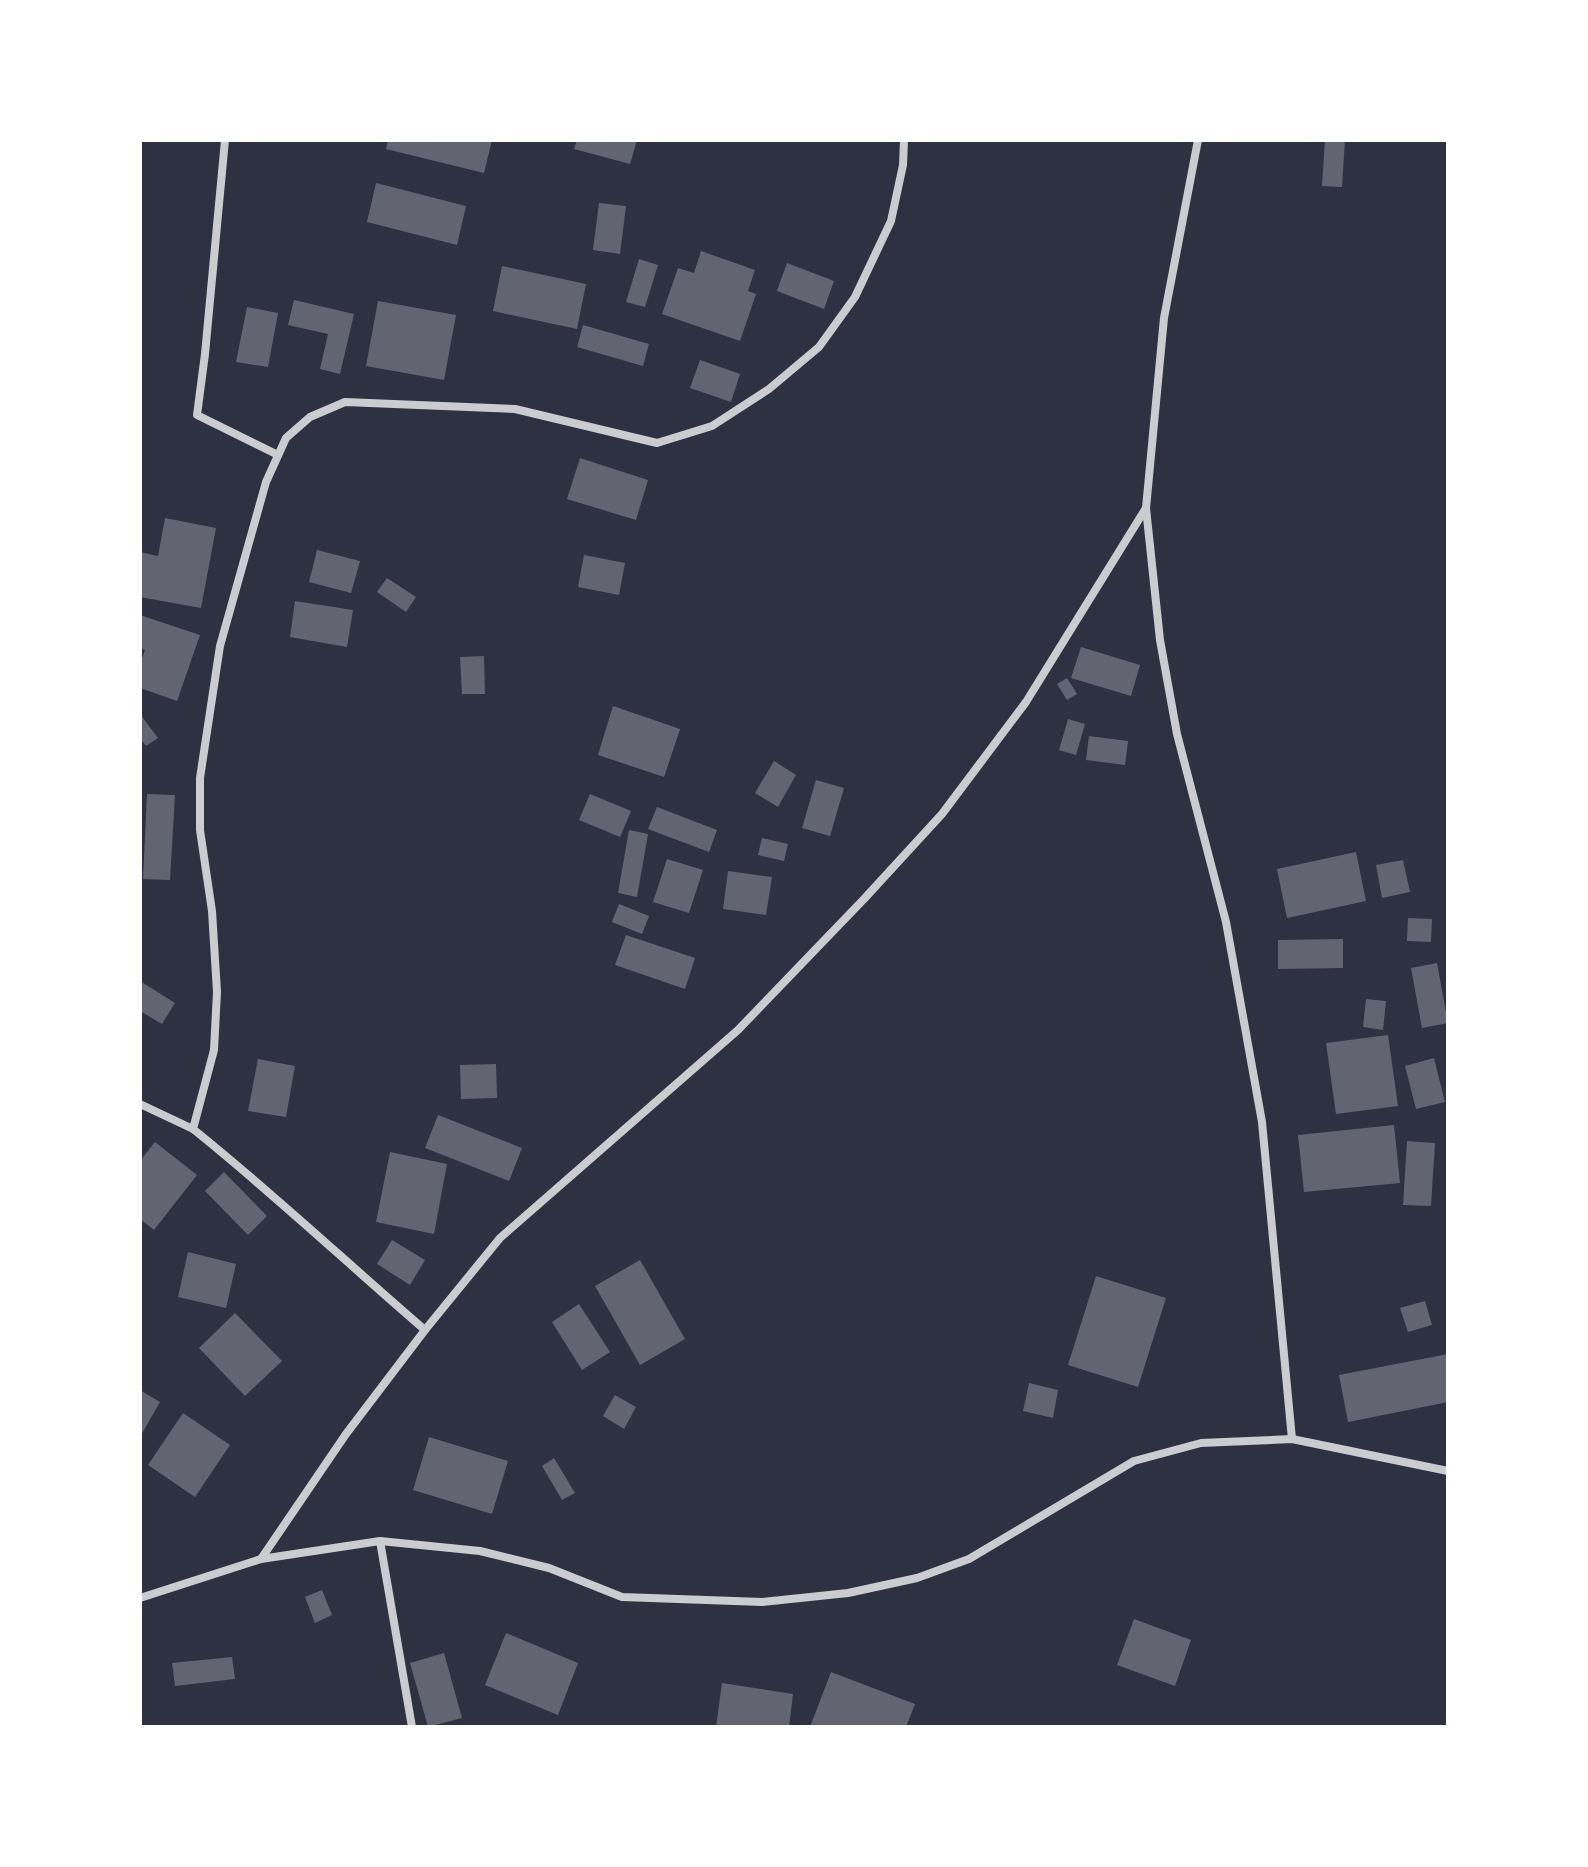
<svg xmlns="http://www.w3.org/2000/svg" width="1588" height="1867" font-family="'Sofia Sans Condensed',sans-serif">
<style>
.building{fill:#626471}
.lines{fill:none;stroke-linecap:round;stroke-linejoin:round}
.minor{stroke:#caccd0;stroke-width:8}
</style>
<rect width="100%" height="100%" fill="#2d3142"/>
<!-- building -->
<g class="building">
<polygon points="388,140 492,140 484,173 386,149"/>
<polygon points="577,140 637,140 630,164 574,149"/>
<polygon points="1325,140 1345,140 1342,187 1322,186"/>
<polygon points="376,183 466,206 457,245 367,222"/>
<polygon points="599,203 626,206 620,254 593,250"/>
<polygon points="701,251 755,270 748,291 756,294 740,341 662,314 678,268 694,273"/>
<polygon points="639,259 658,265 645,307 626,302"/>
<polygon points="787,263 834,281 824,309 777,291"/>
<polygon points="502,266 586,284 577,329 493,311"/>
<polygon points="294,300 354,314 340,374 320,369 328,334 288,325"/>
<polygon points="378,301 456,315 444,380 366,366"/>
<polygon points="247,307 278,313 268,367 236,362"/>
<polygon points="583,325 649,344 643,366 577,347"/>
<polygon points="700,360 740,374 731,402 690,388"/>
<polygon points="580,458 648,480 636,520 567,499"/>
<polygon points="165,518 216,528 201,608 140,597 140,552 158,556"/>
<polygon points="317,550 360,561 351,593 309,582"/>
<polygon points="584,555 625,563 619,595 578,587"/>
<polygon points="387,578 416,597 406,612 377,592"/>
<polygon points="295,601 353,610 347,647 290,637"/>
<polygon points="140,615 200,635 177,701 140,688 140,664 145,650 140,648"/>
<polygon points="1081,647 1140,665 1131,696 1071,678"/>
<polygon points="484,656 485,694 462,694 460,657"/>
<polygon points="1067,678 1077,694 1067,700 1057,684"/>
<polygon points="613,706 680,729 664,777 598,755"/>
<polygon points="140,714 158,738 146,746 140,738"/>
<polygon points="1068,719 1085,724 1076,755 1059,750"/>
<polygon points="1089,736 1128,741 1125,765 1086,760"/>
<polygon points="774,761 796,775 778,807 755,793"/>
<polygon points="816,780 844,788 830,836 802,828"/>
<polygon points="147,794 175,795 170,880 143,879"/>
<polygon points="590,794 631,811 620,837 579,820"/>
<polygon points="657,807 717,830 709,852 648,829"/>
<polygon points="629,830 648,834 637,897 618,893"/>
<polygon points="762,838 788,844 784,861 758,855"/>
<polygon points="1356,852 1366,901 1287,918 1277,869"/>
<polygon points="667,859 703,870 689,913 653,902"/>
<polygon points="1403,860 1410,892 1382,898 1376,865"/>
<polygon points="728,871 772,877 766,915 723,909"/>
<polygon points="619,904 649,916 642,934 612,922"/>
<polygon points="1408,918 1432,919 1431,942 1407,941"/>
<polygon points="626,935 695,958 685,989 615,965"/>
<polygon points="1343,939 1343,968 1278,969 1278,940"/>
<polygon points="1437,963 1448,1023 1422,1028 1411,968"/>
<polygon points="140,981 175,1003 162,1024 140,1011"/>
<polygon points="1366,999 1386,1001 1383,1030 1363,1027"/>
<polygon points="1388,1035 1398,1106 1336,1114 1326,1043"/>
<polygon points="1434,1058 1445,1102 1416,1109 1405,1066"/>
<polygon points="258,1059 295,1066 286,1117 248,1111"/>
<polygon points="496,1064 497,1098 461,1099 460,1065"/>
<polygon points="438,1115 522,1148 509,1181 425,1148"/>
<polygon points="1394,1125 1400,1183 1304,1192 1298,1135"/>
<polygon points="1407,1141 1435,1143 1431,1206 1403,1205"/>
<polygon points="155,1142 197,1175 154,1230 140,1219 140,1161"/>
<polygon points="390,1152 447,1164 434,1234 376,1222"/>
<polygon points="224,1172 267,1216 248,1235 205,1191"/>
<polygon points="392,1240 425,1260 410,1285 377,1264"/>
<polygon points="188,1252 236,1264 226,1308 178,1297"/>
<polygon points="640,1260 685,1339 640,1365 595,1286"/>
<polygon points="1096,1276 1166,1298 1138,1387 1068,1365"/>
<polygon points="1425,1301 1432,1325 1408,1332 1400,1308"/>
<polygon points="579,1304 610,1352 582,1370 552,1322"/>
<polygon points="235,1313 282,1361 245,1396 199,1348"/>
<polygon points="1448,1354 1448,1402 1348,1422 1339,1375"/>
<polygon points="1029,1383 1058,1390 1053,1418 1023,1411"/>
<polygon points="140,1390 160,1402 140,1437"/>
<polygon points="615,1395 636,1407 624,1429 603,1416"/>
<polygon points="183,1413 230,1445 195,1497 148,1465"/>
<polygon points="429,1437 508,1461 492,1514 413,1490"/>
<polygon points="554,1458 575,1493 562,1500 542,1466"/>
<polygon points="322,1590 332,1615 315,1623 305,1597"/>
<polygon points="1134,1619 1191,1640 1175,1686 1117,1665"/>
<polygon points="506,1633 578,1663 558,1715 485,1685"/>
<polygon points="444,1653 462,1718 428,1727 410,1663"/>
<polygon points="232,1657 235,1679 175,1686 172,1663"/>
<polygon points="831,1672 915,1704 906,1727 810,1727"/>
<polygon points="722,1683 793,1694 789,1727 716,1727"/>
</g>
<g class="lines">
<!-- minor -->
<g class="minor">
<polyline points="225,140 205,354 197,415 278,455"/>
<polyline points="1198,140 1164,318 1146,508 1160,640 1177,734 1226,922 1262,1122 1292,1439"/>
<polyline points="140,1104 193,1129"/>
<path d="M425,1330C347,1263 273,1193 193,1129L214,1050L217,992L212,911L200,830V778L220,646L266,482L286,438L310,417L345,402L515,409L657,443L712,426L769,389L819,347L855,297L891,221L903,165L904,140"/>
<polyline points="380,1541 412,1727"/>
<polyline points="261,1559 346,1434 425,1330 500,1238 738,1030 864,899 942,814 1026,702 1146,508"/>
<polyline points="140,1598 261,1559 380,1541 480,1551 549,1568 622,1597 762,1602 848,1593 917,1578 969,1559 1134,1461 1201,1443 1292,1439 1448,1471"/>
</g>
</g>
<!-- border -->
<rect width="1588" height="1867" fill="none" stroke="#ffffff" stroke-width="284"/>
</svg>
